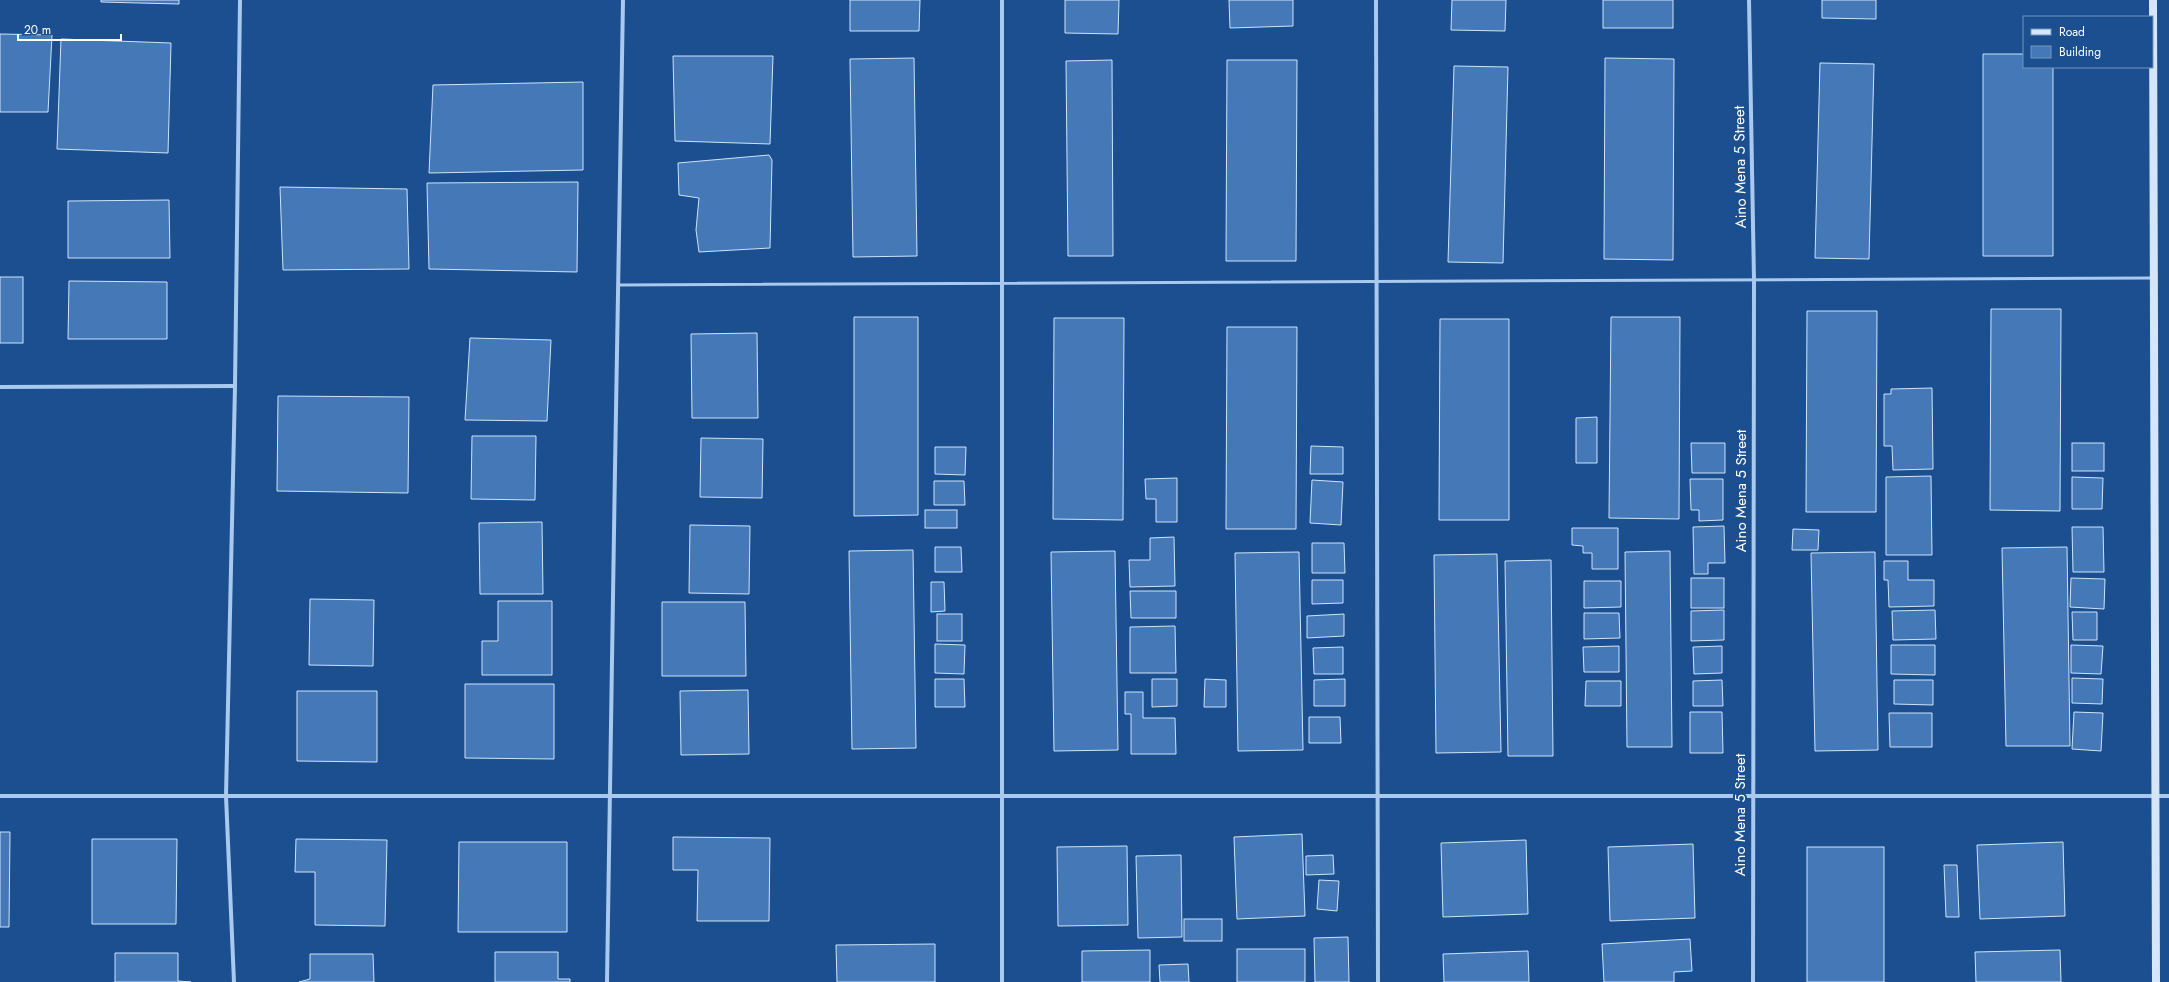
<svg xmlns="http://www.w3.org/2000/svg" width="2169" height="982" font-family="Jost,sans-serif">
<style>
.building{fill:#4478b7;stroke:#cfe3fa}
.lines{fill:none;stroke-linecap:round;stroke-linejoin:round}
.lane{stroke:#a9c9ee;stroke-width:3}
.street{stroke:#a9c9ee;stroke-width:4}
.secondary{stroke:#d6e6fa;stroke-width:8}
.labels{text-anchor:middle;stroke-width:4;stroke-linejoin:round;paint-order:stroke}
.street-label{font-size:15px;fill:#fff;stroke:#1b4f8f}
</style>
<rect width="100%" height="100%" fill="#1b4f8f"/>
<!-- building -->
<g class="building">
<polygon points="101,0 179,0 179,4 101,2"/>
<polygon points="850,0 920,0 919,31 850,31"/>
<polygon points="1065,0 1119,0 1118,34 1065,33"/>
<polygon points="1229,0 1293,0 1293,26 1230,28"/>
<polygon points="1452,0 1506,0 1505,31 1451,30"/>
<rect x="1603" y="0" width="70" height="28"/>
<polygon points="1822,0 1876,0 1876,19 1822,18"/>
<polygon points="0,34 52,35 48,112 0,112"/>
<polygon points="61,39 171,43 168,153 57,149"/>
<polygon points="1983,54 2024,54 2024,67 2053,67 2053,256 1983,256"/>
<polygon points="673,56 773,56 770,144 675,141"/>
<polygon points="914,58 917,256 853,257 850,59"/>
<polygon points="1605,58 1674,59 1673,260 1604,259"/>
<polygon points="1112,60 1113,256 1068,256 1066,61"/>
<polygon points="1227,60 1297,60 1296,261 1226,261"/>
<polygon points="1820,63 1874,64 1869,259 1815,258"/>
<polygon points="1454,66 1508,67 1503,263 1448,262"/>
<polygon points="583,82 583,170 429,173 433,85"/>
<polygon points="769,155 772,160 770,248 699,252 696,230 699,198 679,195 678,163"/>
<polygon points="578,182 577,272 429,269 427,183"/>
<polygon points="280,187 407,189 409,269 283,270"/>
<polygon points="169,200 170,258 68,258 68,201"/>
<rect x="0" y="277" width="23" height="66"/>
<polygon points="69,281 167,282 167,339 68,339"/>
<polygon points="1991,309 2061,309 2060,511 1990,510"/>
<polygon points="1807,311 1877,311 1876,512 1806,512"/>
<polygon points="854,317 918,317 918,515 854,516"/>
<polygon points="1611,317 1680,317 1679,519 1609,518"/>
<polygon points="1054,318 1124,318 1123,520 1053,519"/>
<polygon points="1440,319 1509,319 1509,520 1439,520"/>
<polygon points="1227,327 1297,327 1296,529 1226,529"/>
<polygon points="757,333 758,418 692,418 691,334"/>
<polygon points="470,338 551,340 547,421 465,420"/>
<polygon points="1932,388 1933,469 1893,470 1892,446 1884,446 1884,394 1891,394 1891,389"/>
<polygon points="278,396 409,397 408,493 277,491"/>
<polygon points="1597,417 1597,463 1576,463 1576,418"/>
<polygon points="472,436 536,436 535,500 471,499"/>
<polygon points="701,438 763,439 762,498 700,497"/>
<polygon points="1691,443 1725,443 1725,473 1692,473"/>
<rect x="2072" y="443" width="32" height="28"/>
<polygon points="1311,446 1343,447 1343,474 1310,474"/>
<polygon points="935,447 966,447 965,475 935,474"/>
<polygon points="1931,476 1932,555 1886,555 1886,477"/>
<polygon points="2072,477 2103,478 2102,509 2072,509"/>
<polygon points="1177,478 1177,522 1156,522 1156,499 1146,499 1145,479"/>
<polygon points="1690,479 1723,479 1723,520 1699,521 1699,510 1691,510"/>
<polygon points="1312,480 1343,482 1341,525 1310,523"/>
<polygon points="934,481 964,481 965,505 934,505"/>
<rect x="925" y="510" width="32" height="18"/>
<polygon points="542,522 543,594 480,594 479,523"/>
<polygon points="690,525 750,526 749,594 689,593"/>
<polygon points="1724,526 1725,563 1708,563 1708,574 1694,574 1693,527"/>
<polygon points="2072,527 2103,527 2104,572 2073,572"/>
<polygon points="1572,528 1618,528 1618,569 1592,569 1592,553 1583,553 1583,546 1572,545"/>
<polygon points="1793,529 1819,530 1818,550 1792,550"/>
<polygon points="1174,537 1175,586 1130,587 1129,560 1150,560 1150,538"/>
<polygon points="1312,543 1344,543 1345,573 1312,573"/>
<polygon points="935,547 961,547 962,572 935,572"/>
<polygon points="2067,547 2070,746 2006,746 2002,548"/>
<polygon points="913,550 916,748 852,749 849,551"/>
<polygon points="1115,551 1118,750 1054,751 1051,552"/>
<polygon points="1670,551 1672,747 1627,747 1625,552"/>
<polygon points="1299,552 1303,750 1238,751 1235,553"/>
<polygon points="1875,552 1878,750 1815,751 1811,553"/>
<polygon points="1497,554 1501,752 1436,753 1434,555"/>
<polygon points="1551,560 1553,756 1508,756 1505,561"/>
<polygon points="1884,561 1908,561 1908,580 1934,580 1934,606 1889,607 1888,580 1884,580"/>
<rect x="1691" y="578" width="33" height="30"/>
<polygon points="2071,578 2105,579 2104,609 2070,607"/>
<polygon points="1312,580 1343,580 1343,603 1312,604"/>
<polygon points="1584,581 1621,581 1621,607 1584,608"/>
<polygon points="931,582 944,582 945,611 931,612"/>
<polygon points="1130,591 1176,591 1176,618 1131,618"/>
<polygon points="310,599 374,600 373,666 309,665"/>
<polygon points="498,601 552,601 552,675 482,675 482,641 498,641"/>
<polygon points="662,602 745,602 746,676 662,676"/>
<polygon points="1724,610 1724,640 1691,641 1691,611"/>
<polygon points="1935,610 1936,639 1893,640 1892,611"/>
<polygon points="2072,612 2097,612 2097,640 2073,640"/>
<polygon points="1584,613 1619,613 1620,638 1584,639"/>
<rect x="937" y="614" width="25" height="27"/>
<polygon points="1344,614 1344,636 1307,638 1307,616"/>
<polygon points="1175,626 1176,673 1130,673 1130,627"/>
<polygon points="935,644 965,645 964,674 935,673"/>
<polygon points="1891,645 1935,645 1935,675 1891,674"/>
<polygon points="2071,645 2103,646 2101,674 2071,673"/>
<polygon points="1619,646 1619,672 1584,672 1583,647"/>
<polygon points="1722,646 1722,673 1694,674 1693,647"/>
<polygon points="1343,647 1343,674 1314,674 1313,648"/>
<polygon points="2072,678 2103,679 2102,704 2072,703"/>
<polygon points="935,679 964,679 965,707 935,707"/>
<polygon points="1152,679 1177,679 1177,706 1152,707"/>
<polygon points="1205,679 1226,680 1226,707 1204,707"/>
<polygon points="1345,679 1345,706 1314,706 1314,680"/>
<polygon points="1722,680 1723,706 1693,706 1693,681"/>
<polygon points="1894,680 1933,680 1933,705 1894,704"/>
<polygon points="1586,681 1621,681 1621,706 1585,706"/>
<polygon points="465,684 554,684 554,759 465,758"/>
<polygon points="748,690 749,754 681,755 680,691"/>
<polygon points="297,691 377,691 377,762 297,761"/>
<polygon points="1125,692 1143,692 1143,718 1175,718 1176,754 1131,754 1131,714 1125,714"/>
<polygon points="1690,712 1722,712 1723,753 1690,753"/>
<polygon points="2074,712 2103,713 2101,751 2072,749"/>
<polygon points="1889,713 1932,713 1932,747 1890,747"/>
<polygon points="1309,717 1340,717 1341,743 1309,743"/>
<polygon points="0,832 10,832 9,927 0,927"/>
<polygon points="1302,834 1305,916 1237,919 1234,837"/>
<polygon points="673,837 770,838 769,921 697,921 698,870 673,870"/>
<polygon points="92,839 177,839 176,924 92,924"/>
<polygon points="296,839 387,840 385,926 315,925 315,872 295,872"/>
<polygon points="1526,840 1528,914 1443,917 1441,843"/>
<polygon points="459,842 567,842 567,932 458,932"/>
<polygon points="2063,842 2065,916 1980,919 1977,845"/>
<polygon points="1693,844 1695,918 1610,921 1608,847"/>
<polygon points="1127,846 1128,925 1058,926 1057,847"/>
<rect x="1807" y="847" width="77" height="135"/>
<polygon points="1181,855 1182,937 1138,938 1136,856"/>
<polygon points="1333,855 1334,874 1306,875 1306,856"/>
<polygon points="1944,865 1957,865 1959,917 1946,917"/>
<polygon points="1319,880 1339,881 1337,911 1317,909"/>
<rect x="1184" y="919" width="38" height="22"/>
<polygon points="1348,937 1349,982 1315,982 1314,938"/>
<polygon points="1690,939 1692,971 1674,972 1674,982 1604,982 1602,944"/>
<polygon points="935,944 935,982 837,982 836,945"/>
<rect x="1237" y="949" width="68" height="33"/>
<polygon points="1150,950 1150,982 1082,982 1082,951"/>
<polygon points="2060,950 2061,982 1976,982 1975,952"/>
<polygon points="1528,951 1529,982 1444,982 1443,954"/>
<polygon points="495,952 558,952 558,979 570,979 570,982 495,982"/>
<polygon points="115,953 178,953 178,981 191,982 115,982"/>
<polygon points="310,954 373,954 374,982 299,982 310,979"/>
<polygon points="1188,964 1189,982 1160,982 1159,965"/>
</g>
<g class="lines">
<!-- lane -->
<polyline class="lane" points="620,285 2152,278"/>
<!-- street -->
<g class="street">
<polyline points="1376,0 1378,982"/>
<polyline points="1749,0 1754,280 1753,982"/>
<polyline points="0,387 235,386"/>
<polyline points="0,796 2169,796"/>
<polyline points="234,982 226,796 235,386 240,0"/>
<path d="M607,982C610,655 619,327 623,0"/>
<polyline points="1002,982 1002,0"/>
</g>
<!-- secondary -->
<polyline class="secondary" points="2153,0 2156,982"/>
</g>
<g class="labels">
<!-- street labels -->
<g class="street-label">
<text transform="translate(1740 167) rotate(-91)" y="5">Aino Mena 5 Street</text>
<text transform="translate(1741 491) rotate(-90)" y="5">Aino Mena 5 Street</text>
<text transform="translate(1740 815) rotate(-90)" y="5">Aino Mena 5 Street</text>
</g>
</g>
<!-- legend -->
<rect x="2023" y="16" width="130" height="52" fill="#1b4f8f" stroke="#7695bc"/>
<rect x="2031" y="29" width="20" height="6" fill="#d6e6fa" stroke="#7695bc"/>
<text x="2059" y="36" font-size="12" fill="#ffffff">Road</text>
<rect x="2031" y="46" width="20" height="12" fill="#4478b7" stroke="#7695bc"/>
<text x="2059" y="56" font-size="12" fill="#ffffff">Building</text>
<!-- scale -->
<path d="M18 34v6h103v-6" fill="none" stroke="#ffffff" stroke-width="2"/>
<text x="24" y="34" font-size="12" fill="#ffffff" stroke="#1b4f8f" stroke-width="3" paint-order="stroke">20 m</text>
</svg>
